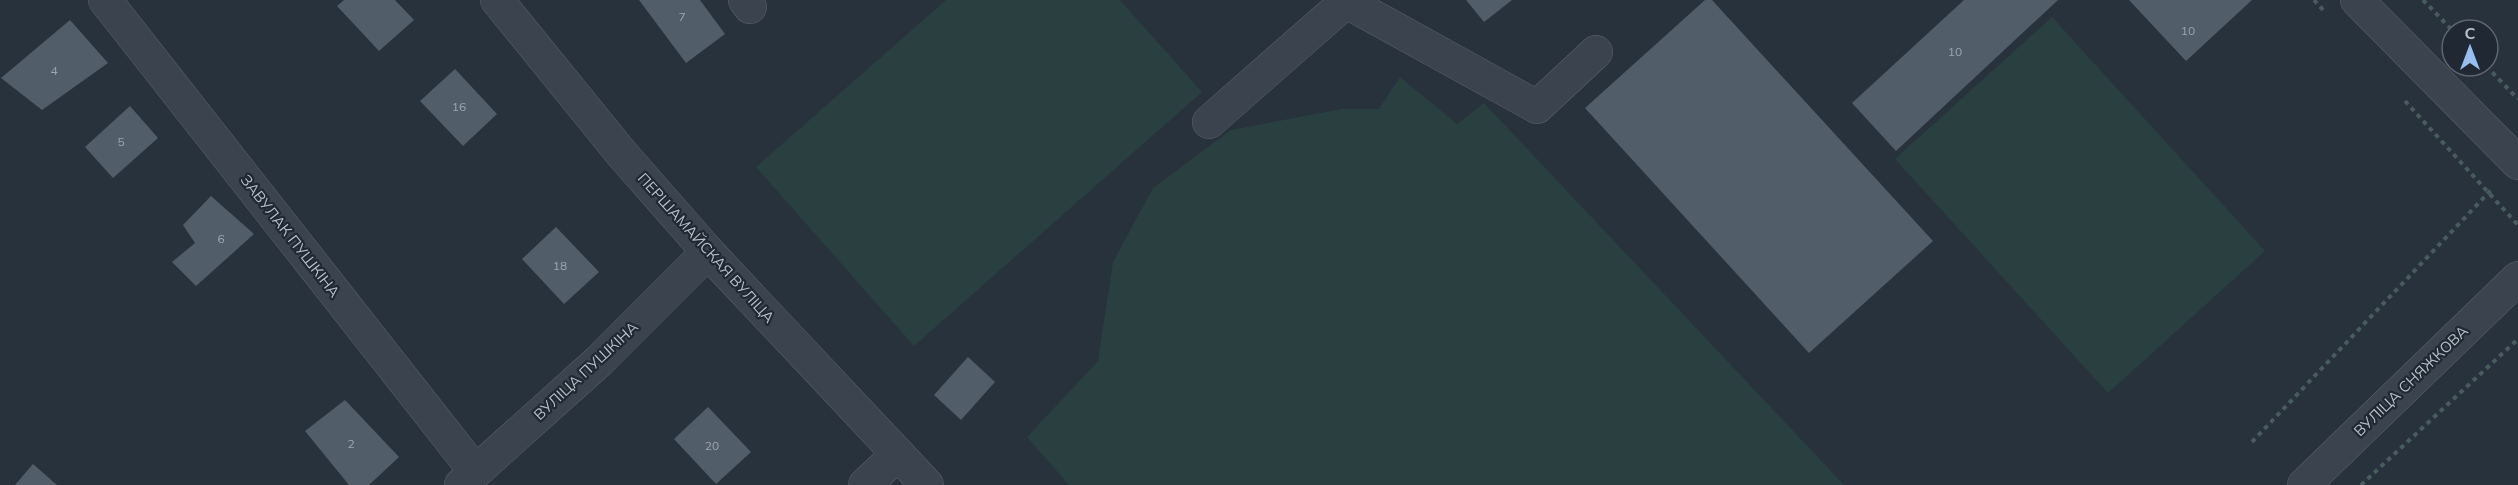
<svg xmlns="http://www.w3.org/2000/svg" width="2518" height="485" font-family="Mulish,sans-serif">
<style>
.green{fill:#2a3f3f}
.building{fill:#515d68}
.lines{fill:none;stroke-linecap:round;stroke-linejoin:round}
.minor-casing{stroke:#59626b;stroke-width:34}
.path{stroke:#495c5d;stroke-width:4;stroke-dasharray:4.5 4.5;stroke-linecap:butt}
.minor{stroke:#3b444e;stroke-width:33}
.labels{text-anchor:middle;stroke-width:4.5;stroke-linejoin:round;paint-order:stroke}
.number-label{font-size:12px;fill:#9ea6b0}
.street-label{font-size:15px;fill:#b8bfc8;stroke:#202933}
</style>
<rect width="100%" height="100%" fill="#28323d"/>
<!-- green -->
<g class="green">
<polygon points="946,0 1120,0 1202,92 914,346 756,167"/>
<polygon points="2052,17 2265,251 2108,393 1895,159"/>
<polygon points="1400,77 1457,124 1484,103 1844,485 1069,485 1027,437 1098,361 1113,262 1153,188 1231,130 1342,109 1379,109"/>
</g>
<!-- building -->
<g class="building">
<polygon points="344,0 395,0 414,20 379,51 337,6"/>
<polygon points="639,0 700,0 725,34 686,63"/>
<polygon points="1466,0 1512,0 1484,22"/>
<polygon points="1705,0 1712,0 1933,241 1809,353 1585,108"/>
<polygon points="1964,0 2058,0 1896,151 1852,103"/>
<polygon points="2129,0 2252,0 2186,61"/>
<polygon points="70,20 108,63 42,110 1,78"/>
<polygon points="455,69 497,114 463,146 420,101"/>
<polygon points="130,106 158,138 113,178 85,147"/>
<polygon points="211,196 254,234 196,286 172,262 195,243 183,225"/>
<polygon points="556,227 599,272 564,304 522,259"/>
<polygon points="968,357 995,382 961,420 934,395"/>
<polygon points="345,400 399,457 369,485 349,485 305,431"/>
<polygon points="708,407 751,452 716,484 674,439"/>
<polygon points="33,464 57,485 15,485"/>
</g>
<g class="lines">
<!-- minor casing -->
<g class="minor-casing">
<g id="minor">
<polyline points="105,0 475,471"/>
<polyline points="497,0 622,154 708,252 927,485"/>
<polyline points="745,0 750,7"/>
<polyline points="2357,0 2518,163"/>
<polyline points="1347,2 1537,107 1596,52"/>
<polyline points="1209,122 1348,0"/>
<polyline points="461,485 599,361 708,252"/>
<polyline points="865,485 898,454"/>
<polyline points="2304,485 2518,278"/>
</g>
</g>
<!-- path -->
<g class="path">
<polyline points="2314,0 2324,11"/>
<polyline points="2423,0 2452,30"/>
<polyline points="2486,66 2518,99"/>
<polyline points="2405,101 2518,225"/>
<polyline points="2252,442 2493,188"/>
<polyline points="2361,485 2518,339"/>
</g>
<!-- minor -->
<use href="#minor" class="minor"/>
</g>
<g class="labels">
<!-- number labels -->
<g class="number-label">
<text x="682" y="21">7</text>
<text x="2188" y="35">10</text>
<text x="1955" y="56">10</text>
<text x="54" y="75">4</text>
<text x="459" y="111">16</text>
<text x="121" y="146">5</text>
<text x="221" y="243">6</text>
<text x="560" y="270">18</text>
<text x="351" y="448">2</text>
<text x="712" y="450">20</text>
</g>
<!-- street labels -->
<g class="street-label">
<text transform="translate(290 236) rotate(52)" y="5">ЗАВУЛАК ПУШКІНА</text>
<text transform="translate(706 248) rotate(48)" y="5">ПЕРШАМАЙСКАЯ ВУЛІЦА</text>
<text transform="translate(586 371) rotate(-43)" y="5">ВУЛІЦА ПУШКІНА</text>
<text transform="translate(2411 381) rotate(-44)" y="5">ВУЛІЦА СНЯЖКОВА</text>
</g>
</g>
<!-- north arrow -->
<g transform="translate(2470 48)"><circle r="28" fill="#202933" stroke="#5d656f" stroke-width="1.5"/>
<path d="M0-4.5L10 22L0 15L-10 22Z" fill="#97beee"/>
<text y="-9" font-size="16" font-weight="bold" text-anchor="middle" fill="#b8bfc8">С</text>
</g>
</svg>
